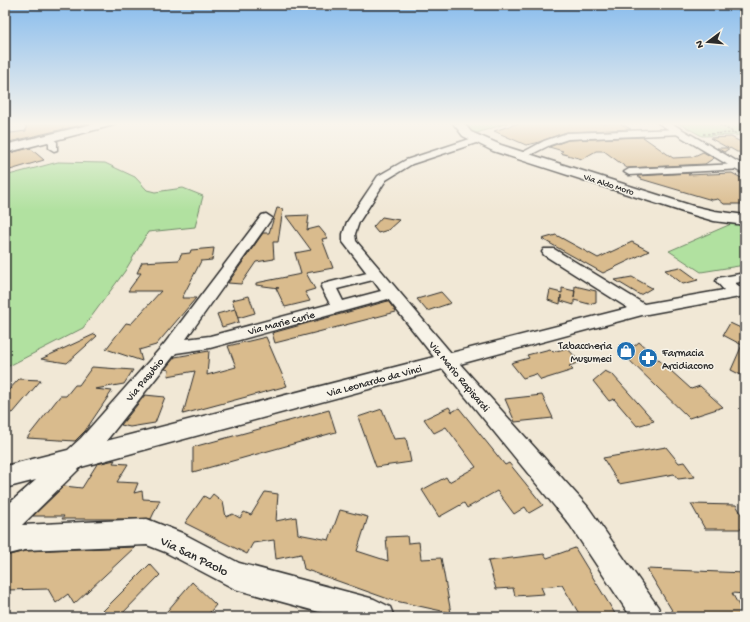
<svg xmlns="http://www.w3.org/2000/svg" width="750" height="622" font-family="'Gochi Hand',sans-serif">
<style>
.green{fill:#b1e1a0;stroke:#6e8666}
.building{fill:#d9bb8d;stroke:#2b2b2b}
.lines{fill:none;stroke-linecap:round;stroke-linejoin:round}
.minor-casing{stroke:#2b2b2b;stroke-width:3}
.major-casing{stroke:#2b2b2b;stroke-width:3}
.path{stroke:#2b2b2b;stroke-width:1.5;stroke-dasharray:2.5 1.5;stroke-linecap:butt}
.minor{fill:#f7f3e8;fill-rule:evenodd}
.major{fill:#f7f3e8;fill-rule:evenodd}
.labels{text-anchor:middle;stroke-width:3;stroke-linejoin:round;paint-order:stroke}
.far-street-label{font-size:9px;fill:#2b2b2b;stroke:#f7f3e8}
.street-label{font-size:11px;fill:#2b2b2b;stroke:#f7f3e8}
.poi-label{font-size:11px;fill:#2b2b2b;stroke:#f7f3e8;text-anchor:end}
.near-street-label{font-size:13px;fill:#2b2b2b;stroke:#f7f3e8}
</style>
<rect width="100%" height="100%" fill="#f1e8d6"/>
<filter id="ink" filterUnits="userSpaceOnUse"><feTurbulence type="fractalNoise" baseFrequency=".025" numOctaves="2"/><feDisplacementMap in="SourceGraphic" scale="8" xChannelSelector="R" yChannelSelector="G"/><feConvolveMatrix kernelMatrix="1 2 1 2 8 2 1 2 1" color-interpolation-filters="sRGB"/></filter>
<g filter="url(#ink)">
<!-- green -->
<g class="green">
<polygon points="463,123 507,123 474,134"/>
<polygon points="678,123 745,123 745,135 702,136"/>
<polygon points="58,162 105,163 135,177 147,190 155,192 183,188 203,196 195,227 148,232 125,271 83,328 5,368 5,176"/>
<polygon points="731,224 745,225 745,265 701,272 669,251"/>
</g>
<!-- building -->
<g class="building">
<polygon points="26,123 89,123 5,143 11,133 26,131"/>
<polygon points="519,123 619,123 631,129 567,132 536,143 526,145 494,131"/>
<polygon points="643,137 673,158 692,157 703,152 714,158 705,164 627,168 604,151 596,151 582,159 560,153 563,151 549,147 568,140"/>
<polygon points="731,137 745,144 745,152 737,152 730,148 724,152 717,148 728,148 710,138"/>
<polygon points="30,148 44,160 10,170 5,165 5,154"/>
<polygon points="691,173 688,175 732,173 745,180 745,204 724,204 718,199 712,200 641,179 637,176"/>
<polygon points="277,208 283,209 278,242 273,242 274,259 256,262 241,284 228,283 263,233 269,233"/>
<polygon points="309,215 307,230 319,227 328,238 322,239 333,268 306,273 315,289 305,292 310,301 285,307 276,288 279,288 256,285 256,283 301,274 295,253 311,250 286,216"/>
<polygon points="382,217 399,220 388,230 378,233 373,227"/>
<polygon points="556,235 598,258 632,242 649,251 603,273 542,239"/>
<polygon points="214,248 212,260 201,261 182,298 196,298 156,345 139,350 142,361 106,349 126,323 131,324 161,291 128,291 141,273 137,273 142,262 179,260 181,254 190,253 191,250"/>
<polygon points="680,267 698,280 683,284 665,270"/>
<polygon points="632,277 652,288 640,295 615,280"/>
<polygon points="575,286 596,291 596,302 589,304 574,300 574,305 561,301 561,295 560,304 548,300 550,290 562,293 562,288 575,291 574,298"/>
<polygon points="441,292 451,303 427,311 417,299"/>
<polygon points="249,296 255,313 238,318 232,300"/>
<polygon points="388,301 396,312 275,343 272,333"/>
<polygon points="235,309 239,322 222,327 217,314"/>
<polygon points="730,323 745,330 745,377 731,370 742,345 723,335"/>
<polygon points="95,334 97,336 67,363 41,359"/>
<polygon points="266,337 287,386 183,414 195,371 168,376 169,370 165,369 175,357 209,351 207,375 236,367 228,346"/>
<polygon points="639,342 691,389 700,386 723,407 689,418 624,355"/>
<polygon points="567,348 580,362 569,366 573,370 541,380 536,374 523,378 511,363 529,358 527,355 550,349 553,352"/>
<polygon points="92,367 133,370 124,384 95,389 112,391 85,431 75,441 27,438 60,396 66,396 75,385 79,385"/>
<polygon points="605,371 613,375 654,421 637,426 614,399 609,401 593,381"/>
<polygon points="19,379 41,380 13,413 5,412 5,394"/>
<polygon points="145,395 165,397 155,423 130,427 121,425"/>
<polygon points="542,395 553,418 515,422 505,399"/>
<polygon points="449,407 452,412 459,408 505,465 509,463 543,505 529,513 525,507 514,514 497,491 467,508 464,503 439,517 422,490 446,477 449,482 476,467 446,427 434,433 424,419"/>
<polygon points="382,409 394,439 406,438 411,462 376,467 358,417"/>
<polygon points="329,410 336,432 193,472 193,447"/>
<polygon points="666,447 679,463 684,462 695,477 678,479 674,474 619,484 603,458"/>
<polygon points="115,460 113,463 128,464 117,482 138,483 134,493 142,491 143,499 160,500 151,519 62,519 64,516 33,516 64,486 82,488 97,464"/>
<polygon points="265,492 278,494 276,521 296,517 298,534 329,540 340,510 368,517 357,551 388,561 386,537 407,536 408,543 419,542 421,559 441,558 451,613 391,600 304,569 301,554 276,559 274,540 253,543 247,554 185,523 204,496 209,499 213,494 223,502 226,517 233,514 240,518 244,512 251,515"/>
<polygon points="691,504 736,505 745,519 745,529 705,529"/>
<polygon points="135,547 74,604 68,594 56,603 48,589 5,590 5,556 25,551"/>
<polygon points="575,548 617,617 581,617 562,585 541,587 544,594 515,596 513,588 496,589 488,561 544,554 547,558"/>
<polygon points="150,564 160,575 119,617 97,617"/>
<polygon points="647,569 745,573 745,594 732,593 745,617 676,617"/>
<polygon points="192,582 216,605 206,617 162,617"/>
</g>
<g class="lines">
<!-- minor casing -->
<g class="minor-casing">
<g id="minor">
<polygon points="679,129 682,130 682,134 568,139 550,145 524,158 521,159 516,156 544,141 567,133"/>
<polygon points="5,130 10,132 8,136 5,137"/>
<polygon points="49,136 57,142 57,150 54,151 49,148 49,143 45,139"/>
<path d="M476,137L479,138V142L412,164L386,180L359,222L355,234L356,241L451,353L628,308L544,255L542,252L544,249H554L644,304L724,290L716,281L718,278L745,273V281L735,283L740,287L745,286V296L642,315L460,364L588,507L658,607L662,617H631L570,525L443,369L81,467L22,525L147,519L182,533L239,563L374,599L390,607L394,617H337L235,589L165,552L147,545L25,550L5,555V507L36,480L5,488V466L68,450L81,438L165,343L262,215L266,214L272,218L186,339L210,336L330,304L321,287L323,284L367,273L343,242V234L347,222L378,176L406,160ZM373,280L381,291L343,301L337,289ZM388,299L434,357L106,441L176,353L210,348Z"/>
<polygon points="739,164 744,167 743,169 629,175 624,172 629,169"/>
</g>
</g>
<!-- major casing -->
<g class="major-casing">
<g id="major">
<polygon points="96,123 115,123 114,125 5,153 5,145"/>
<polygon points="453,123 464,123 471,132 501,145 693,206 715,211 745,215 745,225 714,221 683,212 493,151 463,136"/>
<polygon points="658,123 671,123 745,166 745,175"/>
</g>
</g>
<!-- path -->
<g class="path">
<polyline points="716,123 735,133 745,132"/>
<polyline points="703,134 735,133"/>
</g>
<!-- minor -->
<use href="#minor" class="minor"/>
<!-- major -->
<use href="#major" class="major"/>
</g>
</g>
<!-- sky -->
<linearGradient id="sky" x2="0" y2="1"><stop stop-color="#88bced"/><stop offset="0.59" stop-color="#f9f5ed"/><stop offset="1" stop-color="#f9f5ed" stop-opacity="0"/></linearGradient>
<rect width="750" height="210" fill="url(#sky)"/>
<!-- icons -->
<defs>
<g id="shop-disc" transform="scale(1)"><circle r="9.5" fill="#1f6fb2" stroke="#f7f3e8"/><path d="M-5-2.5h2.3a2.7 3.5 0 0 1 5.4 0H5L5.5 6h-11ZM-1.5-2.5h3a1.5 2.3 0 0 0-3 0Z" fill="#fff"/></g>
<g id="pharmacy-disc" transform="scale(1)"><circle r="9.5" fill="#1f6fb2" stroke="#f7f3e8"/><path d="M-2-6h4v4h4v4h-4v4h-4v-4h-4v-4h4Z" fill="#fff"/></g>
</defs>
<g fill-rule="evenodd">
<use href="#shop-disc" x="626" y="351"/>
<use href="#pharmacy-disc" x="648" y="358"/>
</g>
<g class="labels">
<!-- far-street labels -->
<g class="far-street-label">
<text transform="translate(609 184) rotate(18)" y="3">Via Aldo Moro</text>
</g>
<!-- street labels -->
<g class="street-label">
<text transform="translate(281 322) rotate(-15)" y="4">Via Marie Curie</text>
<text transform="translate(460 376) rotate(50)" y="4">Via Mario Rapisardi</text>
<text transform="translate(144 379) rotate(-50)" y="4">Via Pasubio</text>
<text transform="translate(374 380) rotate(-15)" y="4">Via Leonardo da Vinci</text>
</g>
<!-- poi labels -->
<g class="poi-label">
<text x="612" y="349">Tabaccheria<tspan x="612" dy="13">Musumeci</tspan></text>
<text x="662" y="356" text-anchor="start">Farmacia<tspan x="662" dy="13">Arcidiacono</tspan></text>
</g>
<!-- near-street labels -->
<g class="near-street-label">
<text transform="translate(195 555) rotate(26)" y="5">Via San Paolo</text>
</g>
</g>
<!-- margin -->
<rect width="750" height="622" fill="none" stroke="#f7f3e8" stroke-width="20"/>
<rect x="10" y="10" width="730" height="602" fill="none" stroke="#2b2b2b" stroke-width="1.5" filter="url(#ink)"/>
<!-- north arrow -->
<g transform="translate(708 42) rotate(254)" stroke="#f7f3e8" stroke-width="3" paint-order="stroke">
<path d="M0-3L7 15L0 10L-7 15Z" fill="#2b2b2b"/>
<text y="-6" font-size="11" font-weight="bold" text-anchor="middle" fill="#2b2b2b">N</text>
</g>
</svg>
